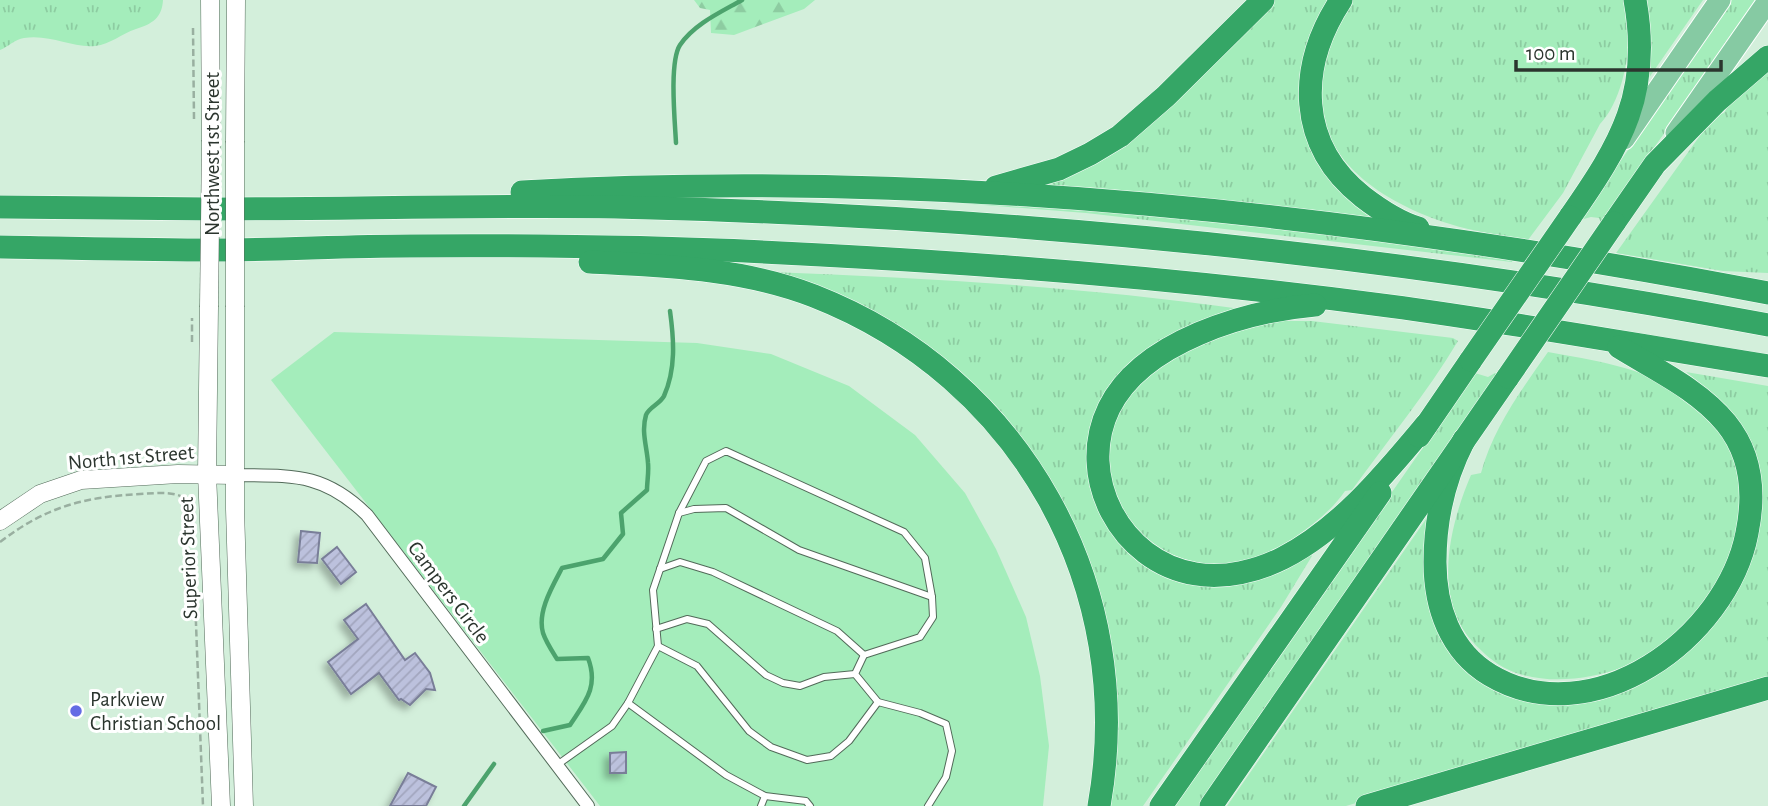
<svg xmlns="http://www.w3.org/2000/svg" width="1768" height="806" font-family="'Alegreya Sans',sans-serif">
<style>
.grass{fill:url(#grass-tufts)}
.forest{fill:url(#forest-firs)}
.park{fill:#a4edbb}
.lines{fill:none;stroke-linecap:round;stroke-linejoin:round}
.stream{stroke:#4ca36d;stroke-width:4.5}
.building{fill:url(#building-hatch);stroke:#797e98;stroke-width:2;filter:url(#shadow)}
.service-casing{stroke:#526a59;stroke-width:8}
.minor-casing{stroke:#526a59;stroke-width:14}
.secondary-casing{stroke:#526a59;stroke-width:19}
.primary-casing{stroke:#fff;stroke-width:23}
.motorway-casing{stroke:#fff;stroke-width:24}
.path{stroke:#99afa0;stroke-width:2.5;stroke-dasharray:7 3.5;stroke-linecap:butt}
.service{stroke:#fff;stroke-width:6}
.minor{stroke:#fff;stroke-width:12}
.secondary{stroke:#fff;stroke-width:18}
.primary{stroke:#86caa3;stroke-width:21}
.motorway{stroke:#35a666;stroke-width:23}
.secondary-bridge-casing{stroke:#526a59;stroke-width:19;stroke-linecap:butt}
.motorway-bridge-casing{stroke:#fff;stroke-width:24;stroke-linecap:butt}
.secondary-bridge{stroke:#fff;stroke-width:18}
.motorway-bridge{stroke:#35a666;stroke-width:23}
.poi-dot{fill:#646ce4;stroke:#fff;stroke-width:2.5}
.labels{text-anchor:middle;stroke-width:6;stroke-linejoin:round;paint-order:stroke}
.street-label{font-size:21px;fill:#2b352e;stroke:#fff}
.poi-label{font-size:21px;fill:#2b352e;stroke:#fff;text-anchor:start}
</style>
<defs>
<pattern id="grass-tufts" width="24" height="20" patternUnits="userSpaceOnUse" patternTransform="scale(1.75)"><rect width="24" height="20" fill="#a4edbb"/><path d="M3 7l-1-3M5 7V3M7 7l1-3M15 17l-1-3M17 17v-4M19 17l1-3" fill="none" stroke="#8dcca1"/></pattern>
<pattern id="forest-firs" width="22" height="20" patternUnits="userSpaceOnUse" patternTransform="scale(1.75)"><rect width="22" height="20" fill="#a4edbb"/><path d="M5 1l3.5 6h-7zM16 11l3.5 6h-7z" fill="#8dcca1"/></pattern>
<pattern id="building-hatch" width="6" height="6" patternUnits="userSpaceOnUse" patternTransform="scale(1.75)"><rect width="6" height="6" fill="#bcc1dd"/><path d="M-1 1l2-2M0 6l6-6M5 7l2-2" fill="none" stroke="#a2a6be"/></pattern>
<filter id="shadow"><feDropShadow dx="-5" dy="5" stdDeviation="3.5" flood-color="#0004"/></filter>
</defs>
<rect width="100%" height="100%" fill="#d3efdb"/>
<!-- grass -->
<g class="grass">
<path d="M0,0H163C162,18 152,24 136,29C121,34 111,44 95,46C71,48 51,34 24,38C15,39 8,47 0,50Z"/>
<polygon points="1270,0 1331,0 1303,112 1377,219 1017,186 1073,163"/>
<path d="M1352,0H1626C1634,36 1626,97 1600,124L1563,193L1528,240C1502,235 1474,232 1450,224C1368,198 1294,142 1327,47C1333,31 1344,15 1352,0Z"/>
<polygon points="1647,0 1703,0 1635,98 1649,33"/>
<polygon points="1731,0 1758,0 1601,223 1599,218 1591,217 1580,220"/>
<polygon points="1768,66 1768,273 1723,271 1616,253 1714,116 1724,113 1733,98"/>
<polygon points="934,197 1160,214 1513,256 1512,262 1086,213 934,201"/>
<path d="M771,272C928,278 1086,287 1241,309L1123,374L1095,487L1163,571L1310,554L1312,556L1281,607L1143,806H1106L1094,587L975,392Z"/>
<path d="M1279,321H1312L1453,338L1458,341C1427,393 1388,440 1352,490L1345,491C1331,511 1314,524 1294,538C1160,632 1035,452 1159,364C1193,340 1238,328 1279,321Z"/>
<path d="M1548,352C1591,360 1643,367 1679,392C1688,398 1695,406 1703,413C1710,419 1722,426 1727,434C1733,442 1734,459 1737,469C1740,479 1745,490 1745,500C1746,511 1739,525 1736,536C1725,575 1706,605 1677,634C1639,673 1559,692 1509,670C1495,664 1482,652 1472,641C1432,596 1450,524 1471,475L1481,473C1493,428 1522,389 1548,352Z"/>
<path d="M1686,372L1768,386V680L1346,806H1227L1440,499L1453,648L1568,700C1598,688 1627,675 1657,663C1667,658 1682,655 1691,648C1749,602 1768,510 1750,442C1736,412 1711,392 1686,372Z"/>
<polygon points="1475,373 1488,377 1495,373 1499,374 1200,806 1173,806"/>
</g>
<!-- forest -->
<polygon class="forest" points="694,0 815,0 804,9 734,35 711,33 710,10 700,8"/>
<!-- park -->
<polygon class="park" points="334,332 697,343 771,354 849,386 915,435 965,493 996,549 1026,617 1040,676 1049,746 1043,806 600,806 271,380"/>
<g class="lines">
<!-- stream -->
<g class="stream">
<path d="M676,143C675,122 669,62 680,45C694,24 721,12 742,0"/>
<path d="M543,731L570,725C585,702 599,687 588,658L557,659C552,651 546,642 543,633C537,612 552,587 562,568L603,559L623,534L621,513L647,490C647,482 649,472 648,463C647,447 641,432 646,415C649,407 660,404 664,396C676,369 674,340 670,311"/>
<polyline points="464,806 494,764"/>
</g>
</g>
<!-- building -->
<g class="building">
<polygon points="301,531 320,533 317,563 298,562"/>
<polygon points="337,547 356,572 341,584 322,559"/>
<polygon points="366,604 405,660 415,653 430,673 435,690 426,689 410,705 401,699 399,700 379,673 351,694 328,662 358,639 344,620"/>
<polygon points="626,752 626,773 610,773 610,753"/>
<polygon points="408,773 436,787 426,806 390,806"/>
</g>
<g class="lines">
<!-- service casing -->
<g class="service-casing">
<g id="service">
<polyline points="679,513 694,509 726,508 799,550 932,597"/>
<polyline points="660,569 680,562 713,572 837,631 864,655"/>
<polyline points="656,629 687,619 708,624 766,675 783,683 800,686 824,677 855,674"/>
<polyline points="658,646 697,666 749,731 771,747 807,760 831,756 849,741 878,702"/>
<polyline points="557,765 612,726 628,703"/>
<polyline points="761,806 765,796"/>
<polyline points="810,806 806,801 765,796 726,775 628,703 658,646 653,590 679,513 706,461 726,451 904,532 925,558 932,597 933,617 920,637 864,655 855,674 878,702 920,713 946,724 952,751 946,777 928,806"/>
</g>
</g>
<!-- minor casing -->
<g class="minor-casing">
<path id="minor" d="M234,475C292,476 323,472 367,515L588,806"/>
</g>
<!-- secondary casing -->
<g class="secondary-casing">
<g id="secondary">
<polyline points="210,0 211,140"/>
<polyline points="235,141 236,0"/>
<polyline points="209,307 207,474 221,806"/>
<polyline points="235,307 235,509 244,806"/>
<polyline points="0,521 40,494 81,480 178,474 234,475"/>
</g>
</g>
<!-- primary casing -->
<g class="primary-casing">
<g id="primary">
<polyline points="1676,133 1768,1"/>
<polyline points="1624,139 1720,0"/>
</g>
</g>
<!-- motorway casing -->
<g class="motorway-casing">
<g id="motorway">
<path d="M1341,0C1297,67 1297,145 1363,197C1380,210 1398,222 1418,228"/>
<polyline points="996,187 1059,169 1090,154 1120,136 1166,96 1263,0"/>
<path d="M522,192C938,168 1359,215 1768,293"/>
<path d="M0,207C71,207 143,209 214,209C348,209 482,205 615,207C1001,216 1389,253 1768,325"/>
<path d="M1570,217C1621,144 1652,93 1635,0"/>
<polyline points="1614,223 1655,164 1717,101 1768,57"/>
<path d="M0,247C71,248 143,250 214,250C279,250 345,246 410,246C547,245 684,247 821,255C1011,265 1200,281 1389,306C1516,323 1642,346 1768,366"/>
<path d="M590,262C666,266 742,268 814,296C1021,377 1138,587 1099,806"/>
<path d="M1315,305C1247,311 1142,341 1109,408C1076,476 1120,562 1196,574C1225,579 1257,571 1283,558C1341,528 1385,474 1426,425"/>
<polyline points="1419,436 1471,360"/>
<path d="M1464,440C1444,479 1435,518 1435,562C1435,607 1450,651 1490,675C1592,736 1727,638 1747,533C1755,494 1752,455 1726,423C1698,389 1656,370 1619,347"/>
<polyline points="1161,806 1380,493"/>
<polyline points="1211,806 1508,377"/>
<polyline points="1367,806 1768,688"/>
</g>
</g>
<!-- path -->
<g class="path">
<polyline points="193,28 194,119"/>
<polyline points="192,342 192,318"/>
<path d="M0,542C46,507 83,497 140,494C160,493 175,490 192,502"/>
<polyline points="195,598 203,806"/>
</g>
<!-- service -->
<use href="#service" class="service"/>
<!-- minor -->
<use href="#minor" class="minor"/>
<!-- secondary -->
<use href="#secondary" class="secondary"/>
<!-- primary -->
<use href="#primary" class="primary"/>
<!-- motorway -->
<use href="#motorway" class="motorway"/>
<!-- secondary-bridge casing -->
<g class="secondary-bridge-casing">
<g id="secondary-bridge">
<polyline points="209,307 211,140"/>
<polyline points="235,307 235,141"/>
</g>
</g>
<!-- motorway-bridge casing -->
<g class="motorway-bridge-casing">
<g id="motorway-bridge">
<polyline points="1471,360 1570,217"/>
<polyline points="1508,377 1614,223"/>
</g>
</g>
<!-- secondary-bridge -->
<use href="#secondary-bridge" class="secondary-bridge"/>
<!-- motorway-bridge -->
<use href="#motorway-bridge" class="motorway-bridge"/>
</g>
<!-- markers -->
<circle class="poi-dot" cx="76" cy="711" r="7"/>
<g class="labels">
<!-- street labels -->
<g class="street-label">
<text transform="translate(212 154) rotate(-90)" y="7">Northwest 1st Street</text>
<text transform="translate(131 457) rotate(-5)" y="7">North 1st Street</text>
<text transform="translate(188 558) rotate(-92)" y="7">Superior Street</text>
<text transform="translate(449 592) rotate(53)" y="7">Campers Circle</text>
</g>
<!-- poi labels -->
<g class="poi-label">
<text x="90" y="706">Parkview<tspan x="90" dy="24">Christian School</tspan></text>
</g>
</g>
<!-- scale -->
<path d="M1516 60v10h205v-10" fill="none" stroke="#2b352e" stroke-width="3.5"/>
<text x="1526" y="60" font-size="21" fill="#2b352e" stroke="#ffffff" stroke-width="5" paint-order="stroke">100 m</text>
</svg>
